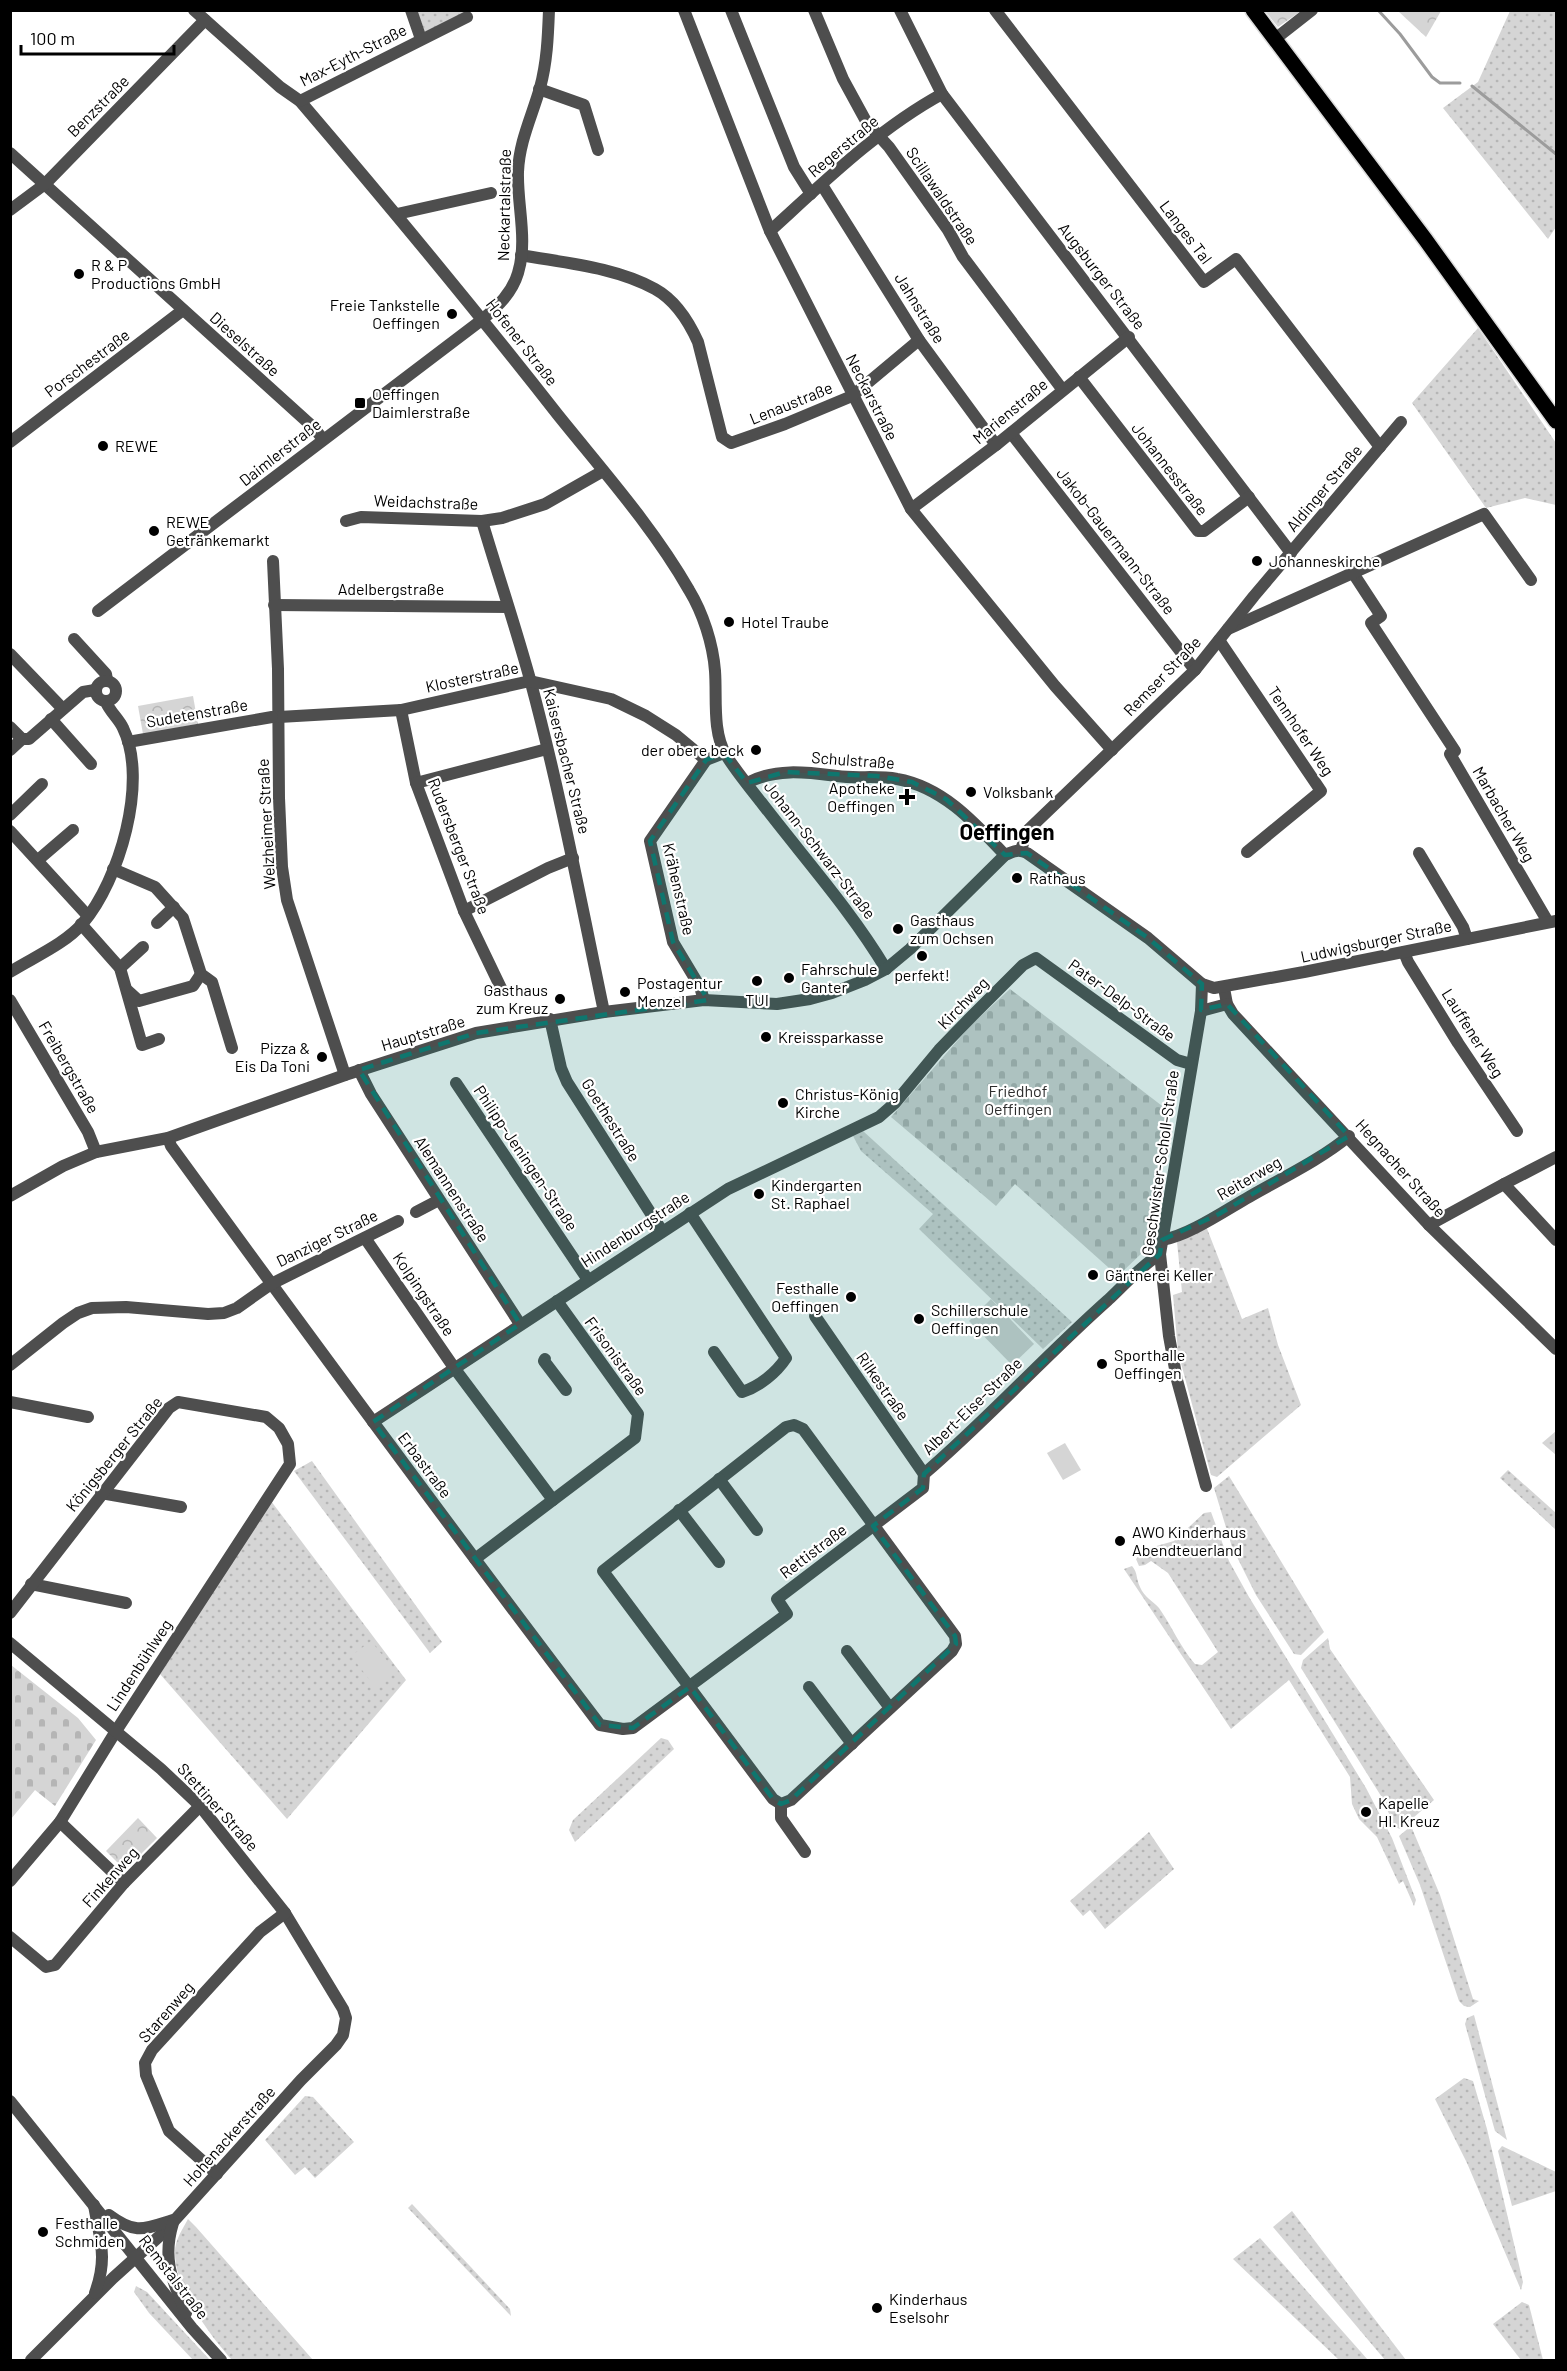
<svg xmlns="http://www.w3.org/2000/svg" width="1567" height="2371" font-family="Barlow,sans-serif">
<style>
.grass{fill:url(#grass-dots)}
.forest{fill:url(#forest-crowns)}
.cemetery{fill:url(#cemetery-stones)}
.pitch{fill:#d5d5d5}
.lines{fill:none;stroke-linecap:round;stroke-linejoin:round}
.stream{stroke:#9c9c9c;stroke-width:3}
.major-casing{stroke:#dbdbdb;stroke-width:18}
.minor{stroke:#4e4e4e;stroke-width:12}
.major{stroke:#000;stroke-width:15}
.marked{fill:#0f766e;fill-opacity:0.2;stroke:#0f766e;stroke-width:4.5;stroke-dasharray:12 8;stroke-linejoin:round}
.poi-dot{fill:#000;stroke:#fff;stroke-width:2}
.labels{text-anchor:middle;stroke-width:4.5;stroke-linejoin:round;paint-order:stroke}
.street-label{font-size:16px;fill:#000;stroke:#fff}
.poi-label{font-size:16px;fill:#000;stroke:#fff;text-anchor:start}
.park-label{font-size:16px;fill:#2c2c2c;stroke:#fff}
.district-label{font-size:22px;font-weight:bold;fill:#000;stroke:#fff}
</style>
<defs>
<pattern id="grass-dots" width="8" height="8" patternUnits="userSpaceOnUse" patternTransform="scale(1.5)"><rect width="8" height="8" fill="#d5d5d5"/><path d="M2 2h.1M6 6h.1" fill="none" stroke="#b5b5b5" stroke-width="1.8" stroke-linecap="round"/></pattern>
<pattern id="forest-crowns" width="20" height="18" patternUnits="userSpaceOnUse" patternTransform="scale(1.5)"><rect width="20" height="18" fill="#d5d5d5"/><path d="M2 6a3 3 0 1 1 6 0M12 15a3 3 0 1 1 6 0" fill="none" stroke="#b5b5b5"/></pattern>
<pattern id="cemetery-stones" width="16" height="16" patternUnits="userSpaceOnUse" patternTransform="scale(1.5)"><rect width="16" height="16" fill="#d5d5d5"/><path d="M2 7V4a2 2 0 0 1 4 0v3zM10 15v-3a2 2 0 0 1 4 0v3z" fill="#b5b5b5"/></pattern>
</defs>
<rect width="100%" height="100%" fill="#fff"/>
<!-- grass -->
<g class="grass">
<polygon points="417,11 468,11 425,32"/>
<polygon points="1510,11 1556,11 1556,227 1548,239 1443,108 1478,82"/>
<polygon points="1478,328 1556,443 1556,505 1525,498 1486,508 1412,403"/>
<polygon points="863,1131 1072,1322 1043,1349 919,1229 933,1214 861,1151 853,1136"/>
<polygon points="1206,1226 1242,1319 1268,1308 1278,1345 1301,1405 1217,1477 1211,1475 1178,1352 1173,1295 1182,1292 1177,1242"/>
<polygon points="1556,1431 1556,1455 1542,1443"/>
<polygon points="312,1461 442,1642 430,1653 294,1471"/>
<polygon points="1508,1470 1556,1513 1556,1530 1500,1478"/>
<polygon points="1229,1476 1324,1632 1301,1655 1294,1654 1256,1595 1232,1547 1214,1488"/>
<polygon points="271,1501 406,1680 287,1819 160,1674"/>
<path d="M1211,1512L1229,1561L1249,1597L1366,1788L1392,1838L1416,1900L1414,1906L1403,1881L1399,1884L1377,1837L1359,1819L1352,1804L1350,1777L1289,1680L1231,1729L1124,1569L1132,1566C1138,1573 1136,1579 1140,1587C1144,1597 1153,1601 1159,1608C1172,1626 1180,1647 1195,1664L1202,1665L1218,1652L1168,1573L1151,1561L1145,1565L1139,1566L1136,1559L1146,1549L1174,1541L1204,1513Z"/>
<polygon points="1328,1638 1330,1649 1434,1800 1400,1829 1395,1827 1381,1796 1301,1668 1303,1660"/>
<polygon points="661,1738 668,1740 674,1749 575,1842 569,1830 573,1820"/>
<polygon points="1411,1826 1440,1895 1473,1999 1479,2001 1470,2007 1464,2006 1459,2001 1420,1885 1399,1836"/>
<polygon points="1149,1832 1174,1869 1105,1929 1090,1910 1083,1916 1070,1901"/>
<polygon points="1474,2015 1507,2140 1495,2131 1465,2024 1467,2018"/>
<polygon points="1464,2078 1473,2081 1487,2129 1523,2282 1521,2290 1467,2163 1435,2099"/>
<polygon points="305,2096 313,2097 354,2142 315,2178 305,2167 295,2175 265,2140"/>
<polygon points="1502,2146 1556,2172 1556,2191 1512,2206 1498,2151"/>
<polygon points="412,2204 510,2309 511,2316 408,2208"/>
<polygon points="1292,2211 1406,2360 1385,2360 1273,2227"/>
<path d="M188,2219L196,2227L313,2360H232C209,2334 176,2290 175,2254C174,2242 182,2230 188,2219Z"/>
<polygon points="1260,2238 1368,2360 1339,2360 1233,2259"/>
<polygon points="136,2286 147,2292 210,2360 193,2360 149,2313 134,2292"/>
<polygon points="1522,2302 1529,2305 1543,2360 1521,2360 1493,2324"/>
</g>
<!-- forest -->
<g class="forest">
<polygon points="1265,11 1301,11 1278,27"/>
<polygon points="1398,11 1441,11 1426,37"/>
<polygon points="193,696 198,724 143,734 138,706"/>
<polygon points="138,1818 157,1838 125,1870 106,1851"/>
</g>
<!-- cemetery -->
<g class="cemetery">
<polygon points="1010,989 1170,1112 1144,1251 1118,1276 1015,1184 996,1206 891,1117 971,1025"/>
<polygon points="11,1665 78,1718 96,1740 55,1806 35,1790 11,1819"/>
</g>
<!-- pitch -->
<g class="pitch">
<polygon points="991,1299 1034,1344 1012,1365 969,1321"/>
<polygon points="1065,1443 1081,1470 1063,1480 1047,1453"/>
<polygon points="371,1641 396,1672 376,1688 351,1656"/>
</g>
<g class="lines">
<!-- stream -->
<g class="stream">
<polyline points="1378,10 1400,34 1432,77 1440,83 1460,83"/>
<polyline points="1472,86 1556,154"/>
</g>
<!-- major casing -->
<g class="major-casing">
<polyline id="major" points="1253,10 1425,239 1556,421"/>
</g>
<!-- minor -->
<g class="minor">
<path d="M194,10L280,87L300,101C388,204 474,308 558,415C603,471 653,527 689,590C703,613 713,644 715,671C717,697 712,732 726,755C736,771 749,787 761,802C803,857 850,909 886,969"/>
<polyline points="411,10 421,39"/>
<polyline points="684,10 770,231 911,509 1055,686 1112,750"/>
<polyline points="731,10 794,167 811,194"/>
<polyline points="814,10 843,79 867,123 889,147 948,230 963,257 1062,389"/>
<polyline points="900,10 942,94 1291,553"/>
<polyline points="995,10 1204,282 1236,259 1380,447"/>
<polyline points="1275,39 1312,10"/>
<polyline points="539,89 584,105 598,150"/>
<polyline points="300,101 467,17"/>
<polyline points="10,153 313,427 323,439"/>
<polyline points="822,185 919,340 996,445"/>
<polyline points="10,210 45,184 205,20"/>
<polyline points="397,214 491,193"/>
<path d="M770,231C824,182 878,129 942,94"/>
<path d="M521,255C565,263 615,267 655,289C675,300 689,322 698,342L722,437L731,443L785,424L852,396L919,340"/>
<polyline points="1079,377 1198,531 1204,531 1249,497"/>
<polyline points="1011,433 1195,670"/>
<polyline points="10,442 183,310"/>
<polyline points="911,509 996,445 1129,337"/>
<polyline points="346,521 361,517 482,521 502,518 545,504 603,471"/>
<path d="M482,521C498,575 516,628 531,683C560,791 581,902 604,1012"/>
<polyline points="273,561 278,669 279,798 282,867 287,900 345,1075"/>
<polyline points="1353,573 1381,616 1371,623 1455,751"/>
<polyline points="274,605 508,607"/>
<path d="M98,611L483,319C498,306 512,293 518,273C528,240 517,205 518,172C519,142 532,116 540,88C547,62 548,37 549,10"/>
<polyline points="1228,629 1484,514 1531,580"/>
<polyline points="74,639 106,674 107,680"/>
<polyline points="1219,640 1321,791 1247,852"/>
<polyline points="10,654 63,709"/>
<circle cx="106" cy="691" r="10"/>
<polyline points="401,710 416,783 464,911 501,988"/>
<polyline points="279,717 401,710 530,681 611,699 646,716 676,735 706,760 724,753"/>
<polyline points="51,719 91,764"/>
<polyline points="10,727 22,739"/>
<polyline points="128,742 272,717"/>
<polyline points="10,750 22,739 29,739 83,692 95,690"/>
<polyline points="1450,754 1548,922"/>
<polyline points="416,783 547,749"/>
<path d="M747,783C776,768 805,772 837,776C857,779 877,775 897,779C943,787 975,823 1005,855"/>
<polyline points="10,815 42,784"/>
<polyline points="10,831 88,916"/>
<polyline points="1021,850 1027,831 1195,670 1254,596 1401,422"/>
<polyline points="1419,853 1463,927 1467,939"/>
<polyline points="38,860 73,830"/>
<polyline points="113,869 155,887 183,918 201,974 212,982 232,1048"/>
<polyline points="464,911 548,868 573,858"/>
<polyline points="157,923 174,907"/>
<polyline points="81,924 120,968 142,1045 159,1039"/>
<polyline points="1404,952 1408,962 1458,1043 1517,1131"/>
<polyline points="120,968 143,947"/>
<path d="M10,972C34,957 65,944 83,923C119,881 149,781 123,728C119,719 110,712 106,702"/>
<polyline points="1202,984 1201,1011 1160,1254 1169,1336 1177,1380 1206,1486"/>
<polyline points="1224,988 1227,1004 1233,1014 1429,1225 1556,1349"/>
<polyline points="128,991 139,1001 193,986 201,974"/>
<polyline points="10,1000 88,1132 96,1152"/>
<polyline points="704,1000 700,987 673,942 650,841 706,760"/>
<polyline points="1201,1011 1227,1004"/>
<polyline points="550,1019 561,1068 567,1082 662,1231"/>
<polyline points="359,1070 371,1094 520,1324"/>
<polyline points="456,1083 588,1280"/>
<path d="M168,1138L171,1146C312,1340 455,1534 600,1725L623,1729L633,1728L787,1614L777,1599L923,1488L924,1474C988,1419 1045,1356 1108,1300C1125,1284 1140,1267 1160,1254"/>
<polyline points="1504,1184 1556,1157"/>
<path d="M10,1196L63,1166L96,1152L168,1138L345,1075L476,1033L604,1012L704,1000L777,1004L810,999L832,993L865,980L886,969L910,949L1005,855C1014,851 1019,849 1027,853L1148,938L1202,984L1214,988L1304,972L1556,921"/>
<polyline points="416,1212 439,1200"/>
<path d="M690,1213L786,1358C776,1373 760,1386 742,1392L714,1352"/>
<polyline points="1429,1225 1504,1184 1556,1240"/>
<polyline points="365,1238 455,1369 553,1500"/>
<path d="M1162,1240C1188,1236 1226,1210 1249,1197C1282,1178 1320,1160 1349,1136"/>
<polyline points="815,1316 924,1474"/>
<polyline points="545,1359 544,1361 566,1390"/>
<polyline points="10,1365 63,1323 78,1313 92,1308 126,1307 208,1314 224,1313 237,1308 271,1284 398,1221"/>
<polyline points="10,1402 88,1417"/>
<polyline points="373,1422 728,1189 879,1117 895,1103 939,1050 969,1019 1023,965 1036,958 1177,1060 1191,1064"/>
<polygon points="794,1425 803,1429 955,1636 956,1644 952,1651 791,1800 781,1804 773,1799 603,1571 786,1427"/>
<polyline points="719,1479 757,1530"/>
<polyline points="101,1493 181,1507"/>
<polyline points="679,1510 719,1562"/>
<polyline points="475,1559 635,1438 638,1414 557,1301"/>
<polyline points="31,1584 126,1603"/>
<polyline points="10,1613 169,1408 178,1402 266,1417 279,1428 288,1444 290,1464 116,1731 60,1822 10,1881"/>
<polyline points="10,1643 161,1769 200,1806 285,1913 343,2009 346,2018 343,2035 336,2045 301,2080 164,2232 113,2278 31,2360"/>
<polyline points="847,1651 890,1708"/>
<polyline points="809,1687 852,1744"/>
<polyline points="781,1804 781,1818 805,1852"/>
<polyline points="60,1822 124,1883"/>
<polyline points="10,1937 46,1967 55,1965 124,1883 200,1806"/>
<polyline points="10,2101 192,2328 221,2360"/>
<polyline points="217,2174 169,2131 146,2075 145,2063 152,2050 260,1932 285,1913"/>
<path d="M94,2205C100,2241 108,2257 95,2293"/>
<path d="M109,2215C136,2235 144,2229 173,2220"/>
<path d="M173,2223C162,2259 172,2280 186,2313"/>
</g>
<!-- major -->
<use href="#major" class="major"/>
</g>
<!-- marked area -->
<path class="marked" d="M724,753L747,783L785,772L877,776L912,782L946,799L1005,855L1027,853L1148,938L1202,984L1201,1010L1227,1004L1349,1136L1219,1214L1162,1240L1160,1254L924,1474L923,1488L873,1526L955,1636L956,1644L791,1800L781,1804L773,1799L690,1687L633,1728L600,1725L373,1422L520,1324L359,1070L476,1033L708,1000L673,942L650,841L706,760Z"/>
<!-- markers -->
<g class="poi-dot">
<circle cx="79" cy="274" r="6"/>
<circle cx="452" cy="314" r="6"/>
<rect x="354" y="397" width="12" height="12" rx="3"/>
<circle cx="103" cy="446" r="6"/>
<circle cx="154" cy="531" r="6"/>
<circle cx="1257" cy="561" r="6"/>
<circle cx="729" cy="622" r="6"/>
<circle cx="756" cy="750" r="6"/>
<circle cx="971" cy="792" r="6"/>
<path d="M904 788h6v6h6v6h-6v6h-6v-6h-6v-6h6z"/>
<circle cx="1017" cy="878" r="6"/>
<circle cx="898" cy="929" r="6"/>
<circle cx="922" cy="956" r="6"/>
<circle cx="789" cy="978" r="6"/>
<circle cx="757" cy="981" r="6"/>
<circle cx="625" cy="992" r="6"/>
<circle cx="560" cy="999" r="6"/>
<circle cx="766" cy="1037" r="6"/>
<circle cx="322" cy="1057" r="6"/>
<circle cx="783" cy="1103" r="6"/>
<circle cx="759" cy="1194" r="6"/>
<circle cx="1093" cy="1275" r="6"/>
<circle cx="851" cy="1297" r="6"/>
<circle cx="919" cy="1319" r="6"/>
<circle cx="1102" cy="1364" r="6"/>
<circle cx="1120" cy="1541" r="6"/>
<circle cx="1366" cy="1812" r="6"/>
<circle cx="43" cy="2232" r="6"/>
<circle cx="877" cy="2308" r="6"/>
</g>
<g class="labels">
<!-- street labels -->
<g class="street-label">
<text transform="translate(353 55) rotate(-27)" y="6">Max-Eyth-Straße</text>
<text transform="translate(98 106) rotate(-45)" y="6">Benzstraße</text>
<text transform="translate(843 146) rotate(-40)" y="6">Regerstraße</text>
<text transform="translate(942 196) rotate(56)" y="6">Scillawaldstraße</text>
<text transform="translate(504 205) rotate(-89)" y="6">Neckartalstraße</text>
<text transform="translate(1186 232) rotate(53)" y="6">Langes Tal</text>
<text transform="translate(1102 276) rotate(52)" y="6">Augsburger Straße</text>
<text transform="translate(920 308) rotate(58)" y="6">Jahnstraße</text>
<text transform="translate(522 342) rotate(52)" y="6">Hofener Straße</text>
<text transform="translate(245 344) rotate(42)" y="6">Dieselstraße</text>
<text transform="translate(87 363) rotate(-37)" y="6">Porschestraße</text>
<text transform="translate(872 397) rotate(63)" y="6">Neckarstraße</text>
<text transform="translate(791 403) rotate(-22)" y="6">Lenaustraße</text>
<text transform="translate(1010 411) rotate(-40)" y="6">Marienstraße</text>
<text transform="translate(280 452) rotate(-38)" y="6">Daimlerstraße</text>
<text transform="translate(1170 469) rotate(52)" y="6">Johannesstraße</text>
<text transform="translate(1324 488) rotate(-50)" y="6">Aldinger Straße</text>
<text transform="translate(426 502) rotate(2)" y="6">Weidachstraße</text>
<text transform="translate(1116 541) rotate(52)" y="6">Jakob-Gauermann-Straße</text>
<text x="391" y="595">Adelbergstraße</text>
<text transform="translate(1162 676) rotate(-46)" y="6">Remser Straße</text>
<text transform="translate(472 677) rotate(-12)" y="6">Klosterstraße</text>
<text transform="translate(197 713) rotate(-10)" y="6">Sudetenstraße</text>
<text transform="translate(1301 731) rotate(56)" y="6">Tennhofer Weg</text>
<text transform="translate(853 760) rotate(4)" y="6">Schulstraße</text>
<text transform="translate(567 761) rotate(76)" y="6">Kaisersbacher Straße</text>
<text transform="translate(1504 814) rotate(60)" y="6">Marbacher Weg</text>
<text transform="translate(266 824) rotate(-93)" y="6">Welzheimer Straße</text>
<text transform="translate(459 846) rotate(69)" y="6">Rudersberger Straße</text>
<text transform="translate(820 850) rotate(52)" y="6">Johann-Schwarz-Straße</text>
<text transform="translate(679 889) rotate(77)" y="6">Krähenstraße</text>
<text transform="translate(1376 941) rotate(-12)" y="6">Ludwigsburger Straße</text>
<text transform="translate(1122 1000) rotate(36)" y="6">Pater-Delp-Straße</text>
<text transform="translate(963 1003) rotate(-46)" y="6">Kirchweg</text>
<text transform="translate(423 1033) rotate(-17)" y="6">Hauptstraße</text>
<text transform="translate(1473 1033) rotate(58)" y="6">Lauffener Weg</text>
<text transform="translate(69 1067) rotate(60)" y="6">Freibergstraße</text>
<text transform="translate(611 1120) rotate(58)" y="6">Goethestraße</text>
<text transform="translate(526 1158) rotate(56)" y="6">Philipp-Jeningen-Straße</text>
<text transform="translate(1160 1163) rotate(-82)" y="6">Geschwister-Scholl-Straße</text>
<text transform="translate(1401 1168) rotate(48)" y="6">Hegnacher Straße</text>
<text transform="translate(1249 1178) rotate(-30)" y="6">Reiterweg</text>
<text transform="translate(452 1189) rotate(57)" y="6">Alemannenstraße</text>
<text transform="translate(635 1229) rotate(-33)" y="6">Hindenburgstraße</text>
<text transform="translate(327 1238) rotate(-26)" y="6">Danziger Straße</text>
<text transform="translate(424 1294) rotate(56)" y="6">Kolpingstraße</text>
<text transform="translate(616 1356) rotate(54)" y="6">Frisonistraße</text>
<text transform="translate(883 1386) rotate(55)" y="6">Rilkestraße</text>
<text transform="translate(972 1406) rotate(-44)" y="6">Albert-Eise-Straße</text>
<text transform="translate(114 1454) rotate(-51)" y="6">Königsberger Straße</text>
<text transform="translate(425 1465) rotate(53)" y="6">Erbastraße</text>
<text transform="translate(813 1551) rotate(-37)" y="6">Rettistraße</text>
<text transform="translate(139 1665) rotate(-57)" y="6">Lindenbühlweg</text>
<text transform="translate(218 1807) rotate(48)" y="6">Stettiner Straße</text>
<text transform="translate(110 1877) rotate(-48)" y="6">Finkenweg</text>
<text transform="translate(166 2012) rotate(-49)" y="6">Starenweg</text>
<text transform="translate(229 2136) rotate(-48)" y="6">Hohenackerstraße</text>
<text transform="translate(174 2277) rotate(52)" y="6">Remstalstraße</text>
</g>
<!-- poi labels -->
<g class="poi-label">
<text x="91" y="271">R &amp; P<tspan x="91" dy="18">Productions GmbH</tspan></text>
<text x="440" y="311" text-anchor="end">Freie Tankstelle<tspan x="440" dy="18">Oeffingen</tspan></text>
<text x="372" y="400">Oeffingen<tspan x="372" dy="18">Daimlerstraße</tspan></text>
<text x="115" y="452">REWE</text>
<text x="166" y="528">REWE<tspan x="166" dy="18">Getränkemarkt</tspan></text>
<text x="1269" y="567">Johanneskirche</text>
<text x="741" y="628">Hotel Traube</text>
<text x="744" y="756" text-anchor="end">der obere beck</text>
<text x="895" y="794" text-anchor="end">Apotheke<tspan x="895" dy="18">Oeffingen</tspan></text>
<text x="983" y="798">Volksbank</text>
<text x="1029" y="884">Rathaus</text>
<text x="910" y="926">Gasthaus<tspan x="910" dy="18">zum Ochsen</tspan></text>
<text x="801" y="975">Fahrschule<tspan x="801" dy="18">Ganter</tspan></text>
<text x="922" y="981" text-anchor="middle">perfekt!</text>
<text x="637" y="989">Postagentur<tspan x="637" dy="18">Menzel</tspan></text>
<text x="548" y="996" text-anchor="end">Gasthaus<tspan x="548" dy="18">zum Kreuz</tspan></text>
<text x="757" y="1006" text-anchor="middle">TUI</text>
<text x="778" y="1043">Kreissparkasse</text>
<text x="310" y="1054" text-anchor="end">Pizza &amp;<tspan x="310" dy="18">Eis Da Toni</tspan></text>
<text x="795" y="1100">Christus-König<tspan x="795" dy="18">Kirche</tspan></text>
<text x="771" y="1191">Kindergarten<tspan x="771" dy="18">St. Raphael</tspan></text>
<text x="1105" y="1281">Gärtnerei Keller</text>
<text x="839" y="1294" text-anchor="end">Festhalle<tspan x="839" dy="18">Oeffingen</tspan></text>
<text x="931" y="1316">Schillerschule<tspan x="931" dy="18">Oeffingen</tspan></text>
<text x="1114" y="1361">Sporthalle<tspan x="1114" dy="18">Oeffingen</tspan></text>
<text x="1132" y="1538">AWO Kinderhaus<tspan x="1132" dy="18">Abendteuerland</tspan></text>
<text x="1378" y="1809">Kapelle<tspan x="1378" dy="18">Hl. Kreuz</tspan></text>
<text x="55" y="2229">Festhalle<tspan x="55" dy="18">Schmiden</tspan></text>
<text x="889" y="2305">Kinderhaus<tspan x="889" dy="18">Eselsohr</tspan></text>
</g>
<!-- park labels -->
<g class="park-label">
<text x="1018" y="1097">Friedhof<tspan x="1018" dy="18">Oeffingen</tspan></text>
</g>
<!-- district labels -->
<g class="district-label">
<text x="1007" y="840">Oeffingen</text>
</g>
</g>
<!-- border -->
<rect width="1567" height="2371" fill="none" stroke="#000000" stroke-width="24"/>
<!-- scale -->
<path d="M21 45v9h153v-9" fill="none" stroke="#000000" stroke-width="3"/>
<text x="30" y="45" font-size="18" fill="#000000" stroke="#ffffff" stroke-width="4.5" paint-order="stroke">100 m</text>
</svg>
